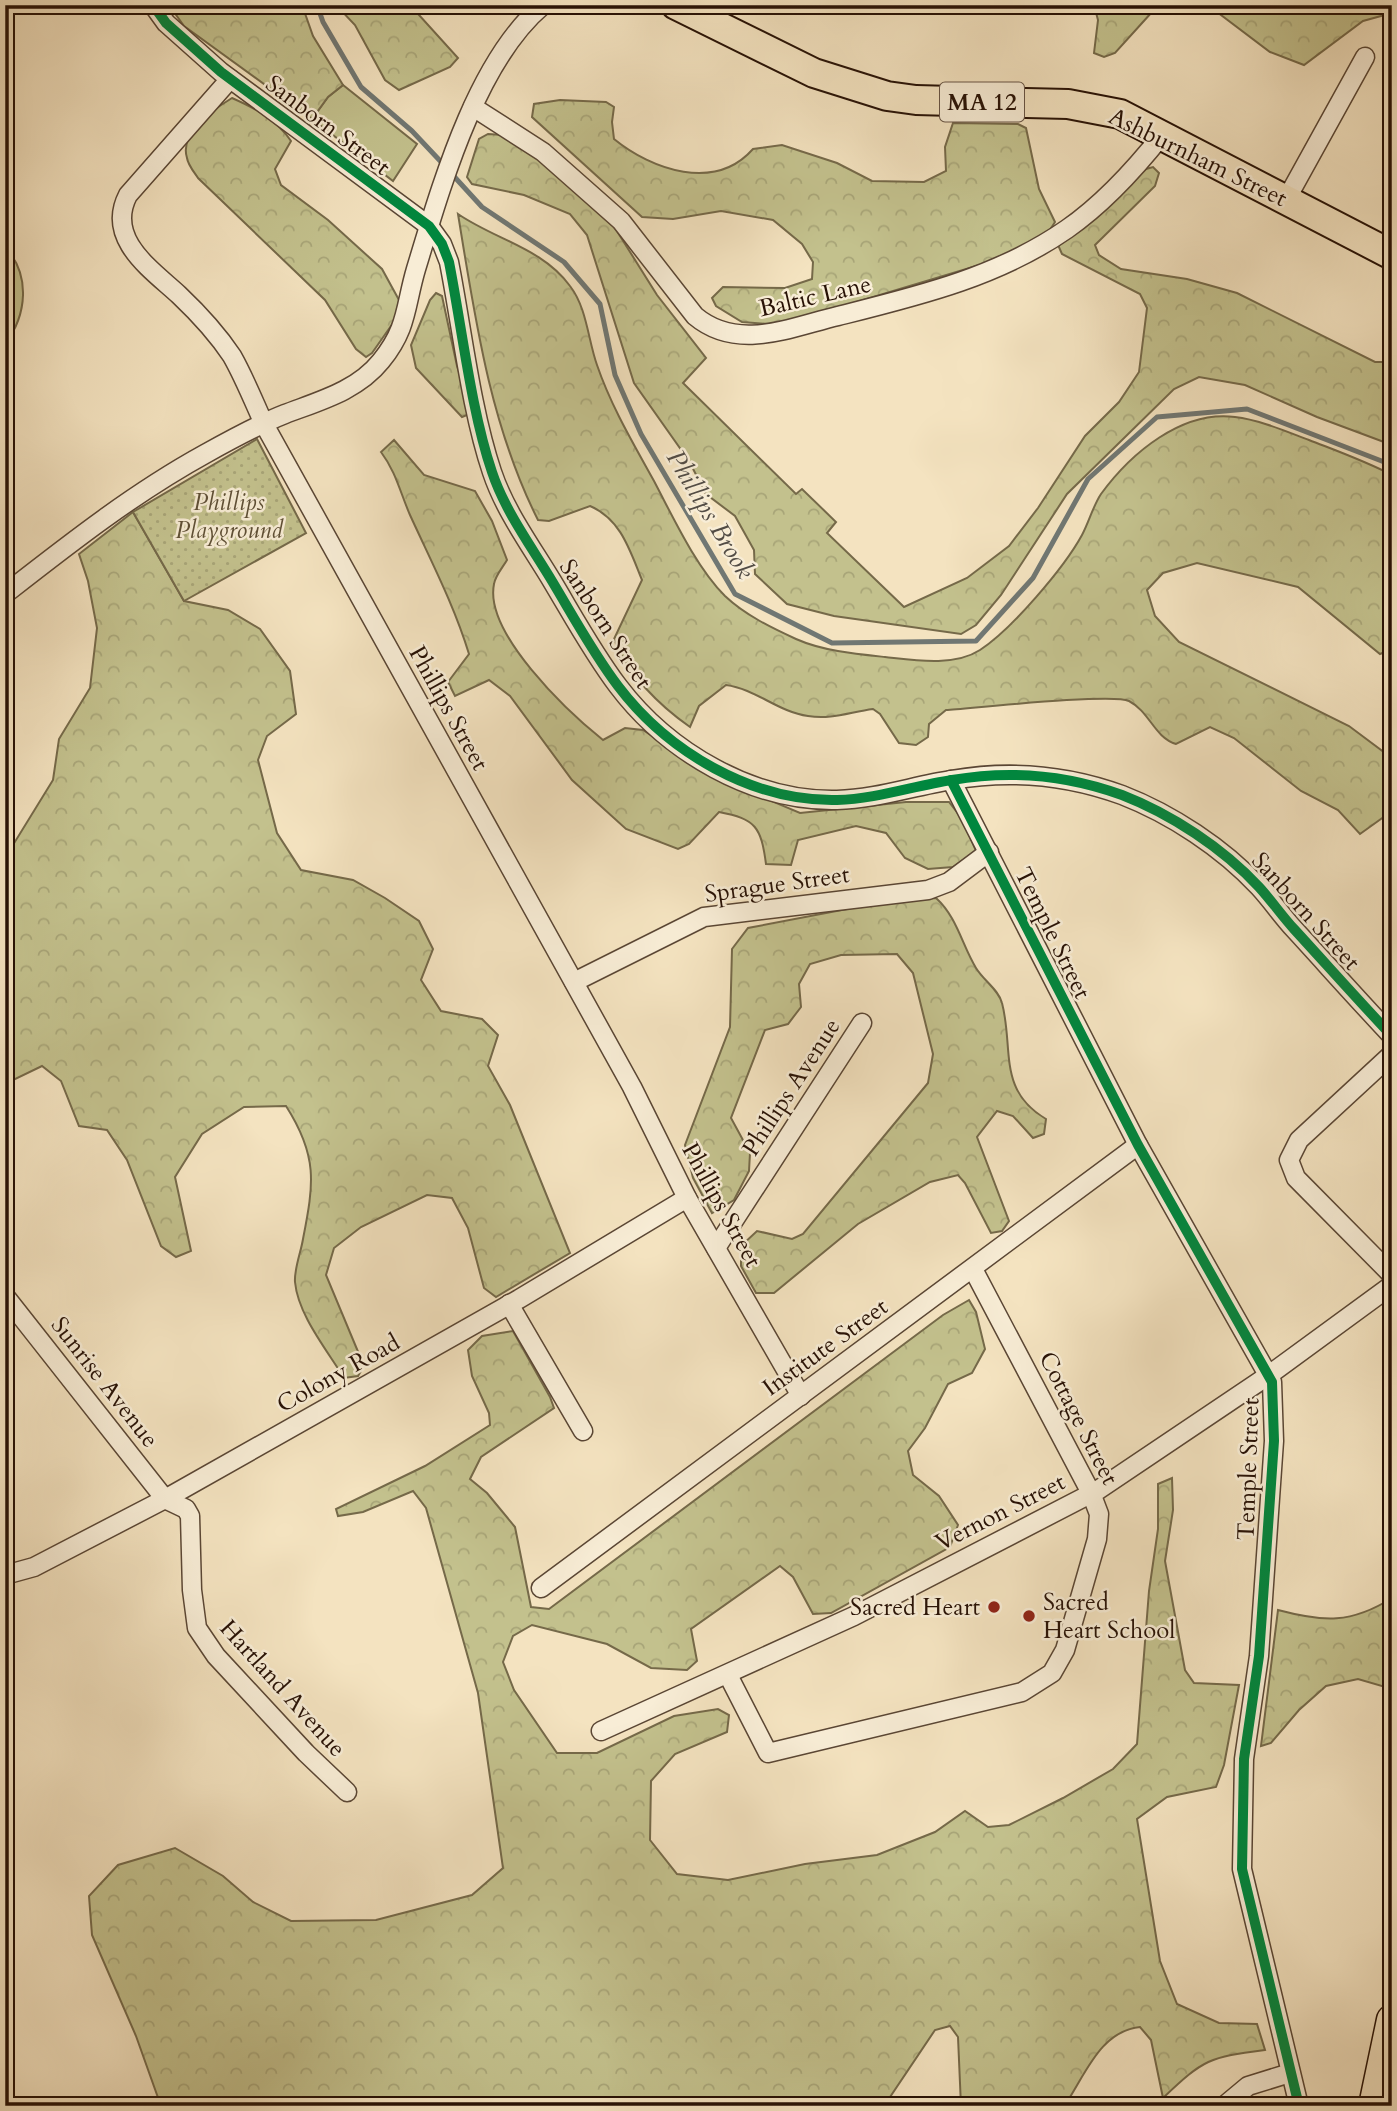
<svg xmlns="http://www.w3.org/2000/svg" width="1397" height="2111" font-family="Cardo,serif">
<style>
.green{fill:#c3c18d;stroke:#756949;stroke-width:2}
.forest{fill:url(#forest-crowns);stroke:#756949;stroke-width:2}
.park{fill:url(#park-dots);stroke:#756949;stroke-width:2}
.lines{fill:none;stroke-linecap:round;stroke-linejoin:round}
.stream{stroke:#707773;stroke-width:5}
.minor-casing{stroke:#5a4634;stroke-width:21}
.primary-casing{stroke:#271105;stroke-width:32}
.trunk-casing{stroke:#271105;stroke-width:33}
.minor{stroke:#f8edd6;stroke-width:18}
.primary{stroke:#f4e3c0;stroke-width:28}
.trunk{stroke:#f4e3c0;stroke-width:30}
.cycleway-casing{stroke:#f8edd6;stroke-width:15}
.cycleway{stroke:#00873e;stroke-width:10}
.poi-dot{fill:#8f2418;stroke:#f8edd6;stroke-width:2.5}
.labels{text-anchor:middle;stroke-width:5;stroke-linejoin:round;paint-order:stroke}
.shield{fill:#f8edd6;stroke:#665344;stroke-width:2}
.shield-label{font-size:23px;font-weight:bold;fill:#271105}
.street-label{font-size:24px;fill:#271105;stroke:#f8edd6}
.park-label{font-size:24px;font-style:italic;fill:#5e4f35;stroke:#f8edd6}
.poi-label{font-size:24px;fill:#271105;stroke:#f8edd6;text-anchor:start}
.water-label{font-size:26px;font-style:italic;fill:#524c45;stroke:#f8edd6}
</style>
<defs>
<pattern id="forest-crowns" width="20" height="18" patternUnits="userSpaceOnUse" patternTransform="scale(1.75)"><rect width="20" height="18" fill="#c3c18d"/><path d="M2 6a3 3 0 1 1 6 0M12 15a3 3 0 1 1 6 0" fill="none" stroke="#a8a578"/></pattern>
<pattern id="park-dots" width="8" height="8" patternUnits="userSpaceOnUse" patternTransform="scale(1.75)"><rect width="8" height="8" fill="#c3c18d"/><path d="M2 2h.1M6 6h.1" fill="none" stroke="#a8a578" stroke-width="1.8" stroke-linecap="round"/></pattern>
</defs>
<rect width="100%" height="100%" fill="#f4e3c0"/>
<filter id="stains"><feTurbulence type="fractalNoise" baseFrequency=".00286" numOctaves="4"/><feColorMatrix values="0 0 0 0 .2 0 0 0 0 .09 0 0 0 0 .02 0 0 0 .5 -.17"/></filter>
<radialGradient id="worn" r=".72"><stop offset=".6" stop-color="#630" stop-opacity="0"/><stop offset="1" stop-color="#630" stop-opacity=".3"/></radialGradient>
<!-- green -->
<polygon class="green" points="343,85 417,144 393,181 312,119 328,97"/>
<!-- forest -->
<g class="forest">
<polygon points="169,5 302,5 313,36 343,85 328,97 312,119 184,26"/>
<polygon points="336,5 410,5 458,58 450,67 399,90 385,80 355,25"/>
<polygon points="1094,5 1392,5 1392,13 1363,21 1304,65 1270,52 1213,9 1176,7 1152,12 1115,53 1104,57 1094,53 1098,20"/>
<path d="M232,98C255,108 277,120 291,141L275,169L281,185L328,220L382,269L399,300L398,316L372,353L366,357L356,349L325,300L198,178C194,172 188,165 187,158C179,133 214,109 232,98Z"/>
<path d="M560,100L606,102L614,107L612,122L614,139C652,170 715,192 753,149L782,145L837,163L872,181L924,182L946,171L945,147L953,123L1018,124L1026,128L1039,189L1055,222L1046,236L983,264L780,325L742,322L716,306L712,298L723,287L785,288L812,279L813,262L802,244L773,220L721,211L673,219L642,217L532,117L534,104Z"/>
<polygon points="488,134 503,135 536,156 615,228 657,295 706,358 683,383 796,494 802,489 836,522 827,533 904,607 967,578 1009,546 1038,508 1085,436 1119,402 1139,372 1147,308 1140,294 1062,254 1058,245 1146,169 1153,167 1159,173 1155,186 1095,245 1099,255 1121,269 1187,279 1237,293 1375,362 1392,362 1392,445 1317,417 1245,385 1199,377 1174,389 1067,494 1001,595 976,625 961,634 834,616 787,604 755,574 754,550 735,516 706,494 689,461 634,383 587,235 570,214 524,195 472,184 467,177 479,139"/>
<path d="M458,214C496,240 542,248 570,286C587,308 588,340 597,365C611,406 633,443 654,481C673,517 696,567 725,596C745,615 772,628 796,639C823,651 856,654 885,657C913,660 954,667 980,650C1011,630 1064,568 1082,535C1089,522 1093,506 1101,494C1131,453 1182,410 1235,417C1260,420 1285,431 1309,440C1337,451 1365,461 1392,475V649L1380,654L1298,587L1197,563L1163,573L1147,590L1155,616L1179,642L1349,726L1389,756L1392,762V811L1360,834L1338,810L1301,791L1234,738L1210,727L1176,744C1154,737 1150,712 1129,701C1113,693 975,708 946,710L929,724L928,737L916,745L899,743L880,714L873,709C850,712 831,720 808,716C778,712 756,689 726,685L699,706L690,727C660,706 627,674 614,639L642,580C630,551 621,519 590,506L549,521L538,520C490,425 475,318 458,214Z"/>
<path d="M5,247C31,275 27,315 5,344Z"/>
<polygon points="436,293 442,296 457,366 469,402 467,415 462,417 416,368 411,345 430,300"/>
<path d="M394,440L424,475L475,491L492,521L507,560C503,567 495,576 494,584C484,633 568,712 603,740L625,728L643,730L712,776L800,813L906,802H949L963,820L976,851L953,867L928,869L905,858L886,833L856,826L798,840L791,865L766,864C761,827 756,819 719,812L689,844L678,849L626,829L572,780L510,696L489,680L455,696L448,682L469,654C454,605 431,561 410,515C400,492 396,472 381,452Z"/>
<path d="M133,512L184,601L228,610L260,629L290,671L296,714L267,736L258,760L277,833L301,870L353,880L385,898L419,921L433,949L421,980L441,1011L482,1019L498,1035L488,1066L510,1105L570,1253L496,1297L484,1288L468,1228L452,1198L427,1195L361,1227L334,1248L326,1275L364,1366L358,1376L344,1378C327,1350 298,1315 295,1282C294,1269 301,1252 303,1239C314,1183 318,1156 286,1106L244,1107L202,1134L175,1177L191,1251L176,1257L161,1246L127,1160L107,1130L79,1126L61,1081L42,1066L5,1084V847L13,845L53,780L59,739L90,688L97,628L88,581L79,554Z"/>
<path d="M936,898C957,917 962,945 976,968C983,980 999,990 1002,1003C1014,1049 997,1090 1046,1119L1044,1134L1033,1138L1013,1116L997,1111L977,1137L1009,1221L1002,1231L991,1233L965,1183L958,1175L930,1182L858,1224L774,1293H756L741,1266V1246L757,1231L792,1239L803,1234L928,1083L933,1054L913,973L897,954L841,955L810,964L799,984L801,1007L788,1024L765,1030L731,1118L750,1153L749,1171L734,1200L712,1213L693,1178L685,1145L730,1027L732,949L748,928L889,901Z"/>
<path d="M969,1300L976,1312L985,1349L972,1373L948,1384L925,1428L908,1451L913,1475L939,1496L958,1525L950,1547L831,1613L813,1614L793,1577L780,1566L691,1629L697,1661L687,1670L651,1668L607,1644L532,1625L513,1636L503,1662L514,1690L557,1753H597L674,1716L718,1709L729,1715L727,1732L675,1754L651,1781L650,1840L677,1874L728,1880L805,1864L877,1855L935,1832L965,1811L988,1827L1009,1825L1063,1798L1113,1769L1137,1744L1149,1591L1158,1529V1484L1172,1478L1173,1510L1165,1561L1185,1670L1194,1683L1239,1685L1224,1765L1216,1787L1167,1797L1137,1819L1160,1961L1177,2004L1219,2023L1257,2024L1265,2050C1209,2057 1204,2059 1163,2098L1151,2040L1140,2027C1103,2031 1088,2068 1070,2097L1073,2106H961L958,2037L950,2026L935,2030L884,2106H161L136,2036L92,1935L89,1896L118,1865L175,1848L223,1876L253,1902L291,1921L376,1920L472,1895L503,1868L478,1693L426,1508L413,1491L363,1512L338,1516L336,1509L425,1466L490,1425L489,1413L472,1376L468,1350L482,1336L513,1331L550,1397L554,1408L481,1457L470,1479L487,1493L515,1527L531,1607L549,1609L943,1315Z"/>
<path d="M1392,1598V1689L1358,1679L1326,1686L1299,1710L1271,1743L1261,1746L1278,1610C1323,1622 1351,1624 1392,1598Z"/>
</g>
<!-- park -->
<polygon class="park" points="257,439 306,533 184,601 133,512"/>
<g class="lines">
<!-- stream -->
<g class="stream">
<polyline points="317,5 323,22 361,87 412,131 444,165"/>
<polyline points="450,172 482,207 564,262 600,304 615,375 641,434 735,594 832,643 976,641 1033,578 1088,479 1157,417 1247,409 1392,465"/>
</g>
<!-- minor casing -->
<g class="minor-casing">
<g id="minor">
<path d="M153,5L166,23L221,72L429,226L442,244L449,262C462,328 471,410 492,472C505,511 531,546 552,581C573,616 593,653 618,686C668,752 753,802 837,800C876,799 913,786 952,780C1009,770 1067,775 1122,795C1171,814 1223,848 1259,887C1271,900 1282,916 1294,929C1327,965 1359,1001 1392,1036"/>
<path d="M230,79L128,195C105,239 152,270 179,295C198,313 218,335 232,356C244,377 254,402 264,424L632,1087L687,1198L801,1396"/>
<path d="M473,107L543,152L621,221L695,316C738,352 791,327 838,316C918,296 998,277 1067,229C1103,204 1135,169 1162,135"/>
<polyline points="1286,200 1365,57"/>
<path d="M5,594C69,544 134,493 205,454C230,440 257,425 285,414C319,401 357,391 381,361C408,328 405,306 416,269C441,187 476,61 543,5"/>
<polyline points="951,780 1138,1145 1272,1382 1274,1441 1259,1656 1244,1759 1242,1869 1299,2106"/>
<polyline points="574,982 704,917 928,890 949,882 989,852"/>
<polyline points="1392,1054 1299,1140 1289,1160 1296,1178 1392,1275"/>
<polyline points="716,1248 862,1023"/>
<polyline points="5,1296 165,1499 186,1509 190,1516 192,1590 197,1628 216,1656 306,1753 347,1792"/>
<polyline points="509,1304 583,1431"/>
<polyline points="5,1575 34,1567 165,1499 519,1299 687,1198"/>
<polyline points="541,1588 1138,1145"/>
<polyline points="728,1675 768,1753 1022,1692 1052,1673 1065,1650 1097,1539 1099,1514 1091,1493 973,1269"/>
<polyline points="601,1731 854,1616 1098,1490 1269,1375 1392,1285"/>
<polyline points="1224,2106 1248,2086 1290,2073"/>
</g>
</g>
<!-- primary casing -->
<g class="primary-casing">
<polyline id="primary" points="676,5 814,73 887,96 916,100 1068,104 1120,114 1392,255"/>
</g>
<!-- trunk casing -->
<g class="trunk-casing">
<polyline id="trunk" points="1374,2106 1392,2020"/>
</g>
<!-- minor -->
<use href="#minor" class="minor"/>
<!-- primary -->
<use href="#primary" class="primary"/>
<!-- trunk -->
<use href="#trunk" class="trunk"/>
<!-- cycleway casing -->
<g class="cycleway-casing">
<g id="cycleway">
<path d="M153,5L166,23L221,72L429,226L442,244L449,262C462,328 471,410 492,472C505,511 531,546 552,581C573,616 593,653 618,686C668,752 753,802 837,800C876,799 913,786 952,780C1009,770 1067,775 1122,795C1171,814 1223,848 1259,887C1271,900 1282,916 1294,929C1327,965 1359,1001 1392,1036"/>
<polyline points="951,780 1138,1145 1272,1382 1274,1441 1259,1656 1244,1759 1242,1869 1299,2106"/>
</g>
</g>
<!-- cycleway -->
<use href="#cycleway" class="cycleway"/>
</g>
<!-- markers -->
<g class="poi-dot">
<circle cx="994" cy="1607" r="7"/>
<circle cx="1029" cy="1616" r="7"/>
</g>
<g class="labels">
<!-- shield labels -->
<rect class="shield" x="940" y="82.5" width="84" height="39" rx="5"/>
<g class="shield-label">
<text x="982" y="110">MA 12</text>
</g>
<!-- street labels -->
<g class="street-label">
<text transform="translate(328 125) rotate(37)" y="8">Sanborn Street</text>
<text transform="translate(1198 157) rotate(26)" y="8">Ashburnham Street</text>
<text transform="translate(815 296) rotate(-13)" y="8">Baltic Lane</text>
<text transform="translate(606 624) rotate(57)" y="8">Sanborn Street</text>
<text transform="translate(449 708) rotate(61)" y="8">Phillips Street</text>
<text transform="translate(777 884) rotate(-8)" y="8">Sprague Street</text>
<text transform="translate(1306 911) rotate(48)" y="8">Sanborn Street</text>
<text transform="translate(1053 933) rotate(64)" y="8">Temple Street</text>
<text transform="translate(791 1087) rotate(-57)" y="8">Phillips Avenue</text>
<text transform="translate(722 1205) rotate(61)" y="8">Phillips Street</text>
<text transform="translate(825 1347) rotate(-36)" y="8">Institute Street</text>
<text transform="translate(338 1373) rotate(-29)" y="8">Colony Road</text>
<text transform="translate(105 1382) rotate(52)" y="8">Sunrise Avenue</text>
<text transform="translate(1079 1418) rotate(63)" y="8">Cottage Street</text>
<text transform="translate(1248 1469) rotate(-88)" y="8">Temple Street</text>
<text transform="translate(1000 1512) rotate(-27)" y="8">Vernon Street</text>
<text transform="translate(283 1688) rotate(48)" y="8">Hartland Avenue</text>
</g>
<!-- park labels -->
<g class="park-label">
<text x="229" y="510">Phillips<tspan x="229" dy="28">Playground</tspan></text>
</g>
<!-- poi labels -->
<g class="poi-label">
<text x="1043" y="1610">Sacred<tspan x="1043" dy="28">Heart School</tspan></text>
<text x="980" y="1615" text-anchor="end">Sacred Heart</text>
</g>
<!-- water labels -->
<g class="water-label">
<text transform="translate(711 514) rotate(59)" y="9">Phillips Brook</text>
</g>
</g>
<!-- margin -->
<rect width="1397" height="2111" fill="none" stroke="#f4e3c0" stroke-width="28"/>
<rect x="7" y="7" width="1383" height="2097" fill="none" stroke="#271105" stroke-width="3.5"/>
<rect x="14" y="14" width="1369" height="2083" fill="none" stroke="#271105" stroke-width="2"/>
<rect width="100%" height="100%" filter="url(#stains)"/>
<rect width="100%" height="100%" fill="url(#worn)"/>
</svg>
